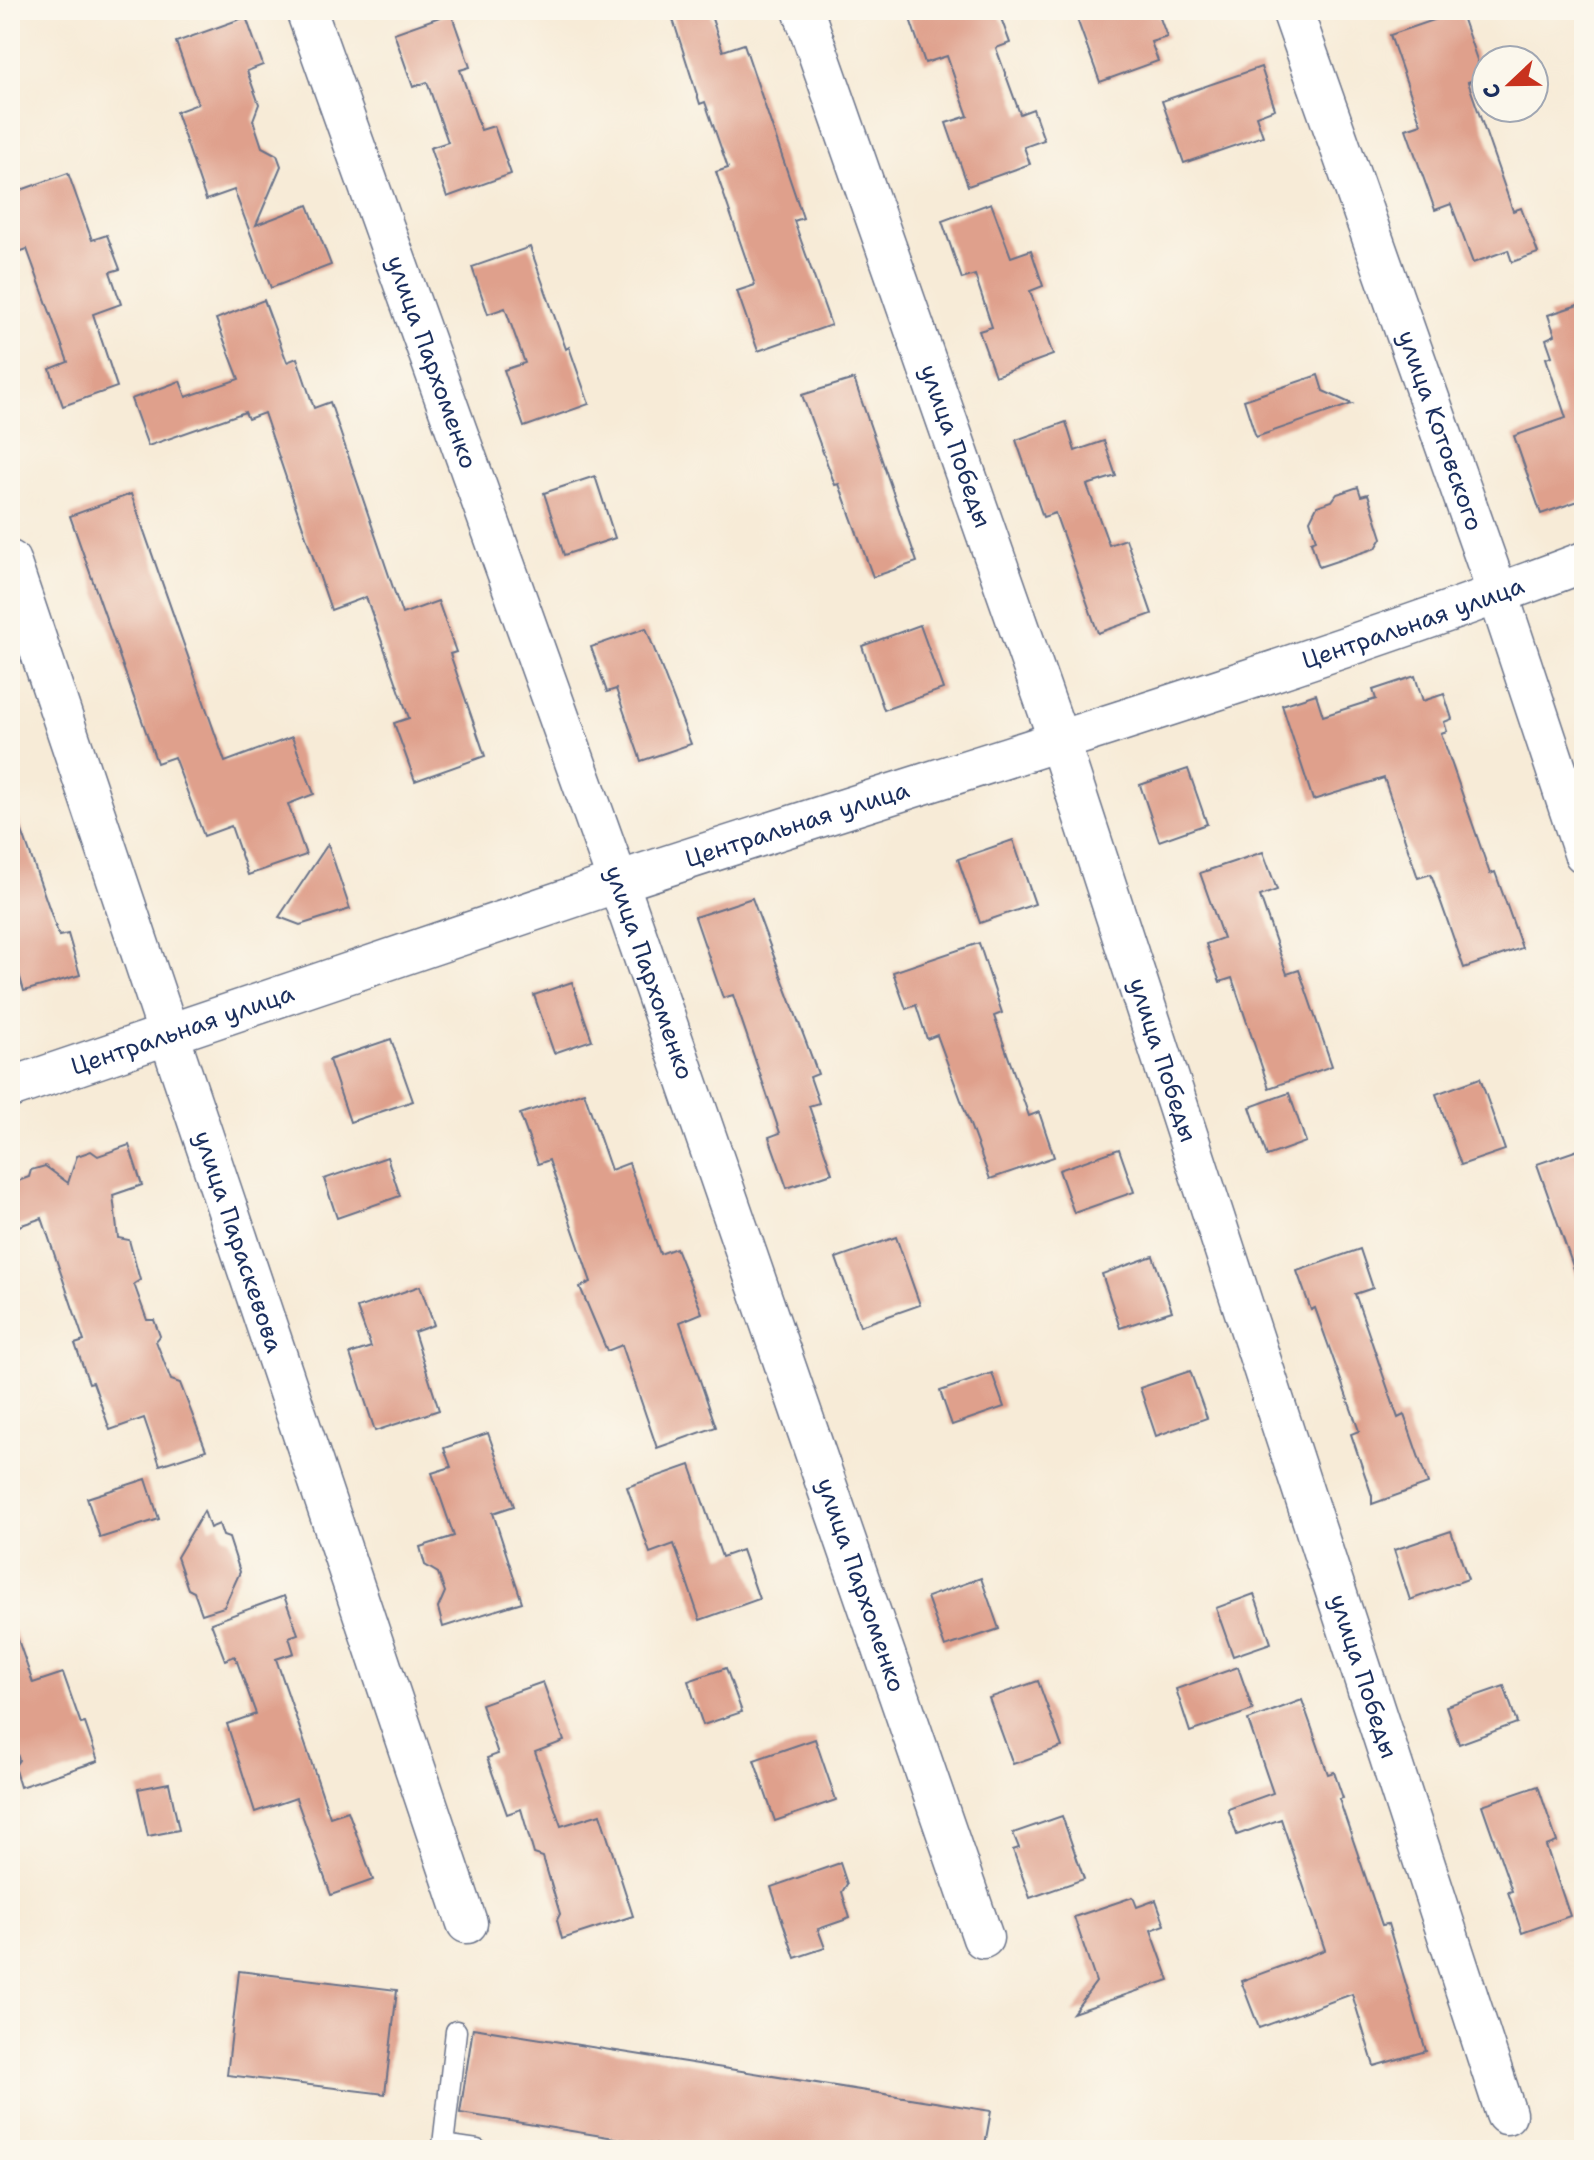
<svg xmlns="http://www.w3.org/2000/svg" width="1594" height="2160" font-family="'Shantell Sans',sans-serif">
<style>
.building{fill:#dfa08c}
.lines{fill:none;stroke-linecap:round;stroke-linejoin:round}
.lane-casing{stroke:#687188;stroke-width:23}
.street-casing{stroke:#687188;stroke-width:43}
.lane{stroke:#fff;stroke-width:20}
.street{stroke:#fff;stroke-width:40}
.labels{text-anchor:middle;stroke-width:8;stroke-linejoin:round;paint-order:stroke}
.street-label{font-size:24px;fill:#1b2f5e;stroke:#fbf7ec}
</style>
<rect width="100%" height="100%" fill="#fbf7ec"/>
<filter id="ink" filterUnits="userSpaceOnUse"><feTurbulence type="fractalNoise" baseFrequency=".0125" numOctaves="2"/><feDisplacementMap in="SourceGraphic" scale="16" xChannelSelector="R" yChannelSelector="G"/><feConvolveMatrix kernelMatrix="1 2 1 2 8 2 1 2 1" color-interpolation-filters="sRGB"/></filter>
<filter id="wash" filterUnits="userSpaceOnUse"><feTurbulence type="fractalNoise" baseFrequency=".006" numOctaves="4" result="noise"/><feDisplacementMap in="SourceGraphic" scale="32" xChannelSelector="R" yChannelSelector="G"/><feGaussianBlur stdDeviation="1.8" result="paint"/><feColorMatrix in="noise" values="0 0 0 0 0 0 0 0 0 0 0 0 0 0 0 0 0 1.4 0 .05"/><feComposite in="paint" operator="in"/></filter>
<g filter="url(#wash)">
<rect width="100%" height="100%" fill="#f7ebd7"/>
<g id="blocks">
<!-- building -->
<g class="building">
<polygon points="670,10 709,10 723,51 744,44 803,218 794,221 831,325 758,351 737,291 755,285 716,172 728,168 705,102 700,104"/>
<polygon points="907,10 998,10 1010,43 996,48 1020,114 1033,109 1044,140 1024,147 1030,164 968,186 946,123 968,116 958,88 947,56 925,63"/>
<polygon points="1103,10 1157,10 1167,37 1151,42 1158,61 1100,82 1077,19"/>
<polygon points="1460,11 1483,77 1468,82 1513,211 1521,208 1538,253 1512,262 1508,250 1473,263 1451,204 1435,210 1406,129 1421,124 1390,35"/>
<polygon points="451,13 470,67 460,70 481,130 494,126 511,174 447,197 430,148 448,142 427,82 413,87 394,33"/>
<polygon points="246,17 263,65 247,71 259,104 253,120 262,147 277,155 281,166 256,225 308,205 331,265 271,288 234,190 206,200 176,112 198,104 176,42"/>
<polygon points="1261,67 1275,109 1256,116 1263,136 1184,163 1162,101"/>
<polygon points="68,173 92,240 107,235 120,269 110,272 121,304 93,314 117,387 63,406 50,369 68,362 27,249 10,255 10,194"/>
<polygon points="991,203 1011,257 1031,250 1043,286 1030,291 1053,355 995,376 979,331 992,327 975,275 962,279 942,221"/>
<polygon points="530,247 566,349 569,347 589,404 524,427 504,370 525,363 505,308 488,314 472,267"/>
<polygon points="264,300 287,362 297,358 314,408 330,402 402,614 438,601 456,652 450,654 485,756 415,781 394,723 409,718 366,597 331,610 264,413 248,419 245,412 148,446 131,399 180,381 186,397 239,379 216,319"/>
<polygon points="1584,303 1584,499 1541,514 1514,436 1566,418 1546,358 1552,356 1546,339 1555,335 1548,315"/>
<polygon points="1318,375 1323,391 1352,404 1256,437 1244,400"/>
<polygon points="854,379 917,562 873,577 839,484 835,485 802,395"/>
<polygon points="1066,422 1075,451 1104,441 1116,476 1087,485 1109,545 1126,539 1152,614 1098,633 1055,513 1043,517 1016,440"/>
<polygon points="595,476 615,538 564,555 544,493"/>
<polygon points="1358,487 1361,496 1368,494 1382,538 1376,548 1319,567 1311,542 1316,540 1310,520 1317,506 1332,501 1337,494"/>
<polygon points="131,494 225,762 292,737 314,794 288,804 306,855 248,875 231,826 204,836 174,757 157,763 70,516"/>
<polygon points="920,625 943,689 884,710 862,646"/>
<polygon points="646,628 691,744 641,761 616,689 607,692 591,647"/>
<polygon points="1415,676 1423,701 1444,694 1452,719 1444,722 1447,731 1441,733 1490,874 1495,872 1522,948 1464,968 1431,874 1418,878 1384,778 1313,800 1282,705 1316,694 1323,716 1376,699 1373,690"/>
<polygon points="1188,769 1207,824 1159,841 1140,785"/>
<polygon points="14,808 59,936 68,934 80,975 24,991 10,943 10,809"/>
<polygon points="1013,840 1035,904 980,923 958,859"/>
<polygon points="328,844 350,909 300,925 279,917"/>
<polygon points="1263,852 1277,890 1260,896 1287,974 1299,970 1332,1066 1269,1088 1232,978 1220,982 1206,944 1223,938 1200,873"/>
<polygon points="752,898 818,1074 810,1077 819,1103 809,1106 832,1173 787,1188 769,1137 780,1133 733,995 723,998 695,917"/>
<polygon points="979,943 1002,1013 994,1016 1029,1116 1039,1112 1054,1157 990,1179 937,1035 927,1039 916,1005 906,1009 893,972"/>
<polygon points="572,982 592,1040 554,1053 534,995"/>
<polygon points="391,1039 413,1101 350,1122 329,1060"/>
<polygon points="1480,1078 1505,1150 1461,1165 1436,1094"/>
<polygon points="584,1092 611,1170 629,1163 660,1254 676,1248 702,1313 680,1322 716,1427 657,1448 622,1345 607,1351 580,1287 591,1282 549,1160 538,1164 520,1114"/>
<polygon points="1289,1093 1306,1142 1267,1156 1250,1107"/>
<polygon points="129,1145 142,1185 113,1195 118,1238 129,1240 140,1280 134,1284 147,1320 154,1320 160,1336 156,1341 171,1380 180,1383 206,1450 160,1465 144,1418 110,1430 93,1382 89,1383 75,1344 84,1341 42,1218 10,1229 10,1184 29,1177 31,1170 45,1166 68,1183 77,1156 91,1151 98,1156"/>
<polygon points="1584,1148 1584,1285 1580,1286 1537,1164"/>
<polygon points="1119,1149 1134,1192 1074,1213 1059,1170"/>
<polygon points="387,1157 400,1196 337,1218 324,1179"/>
<polygon points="896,1237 920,1305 860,1326 836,1258"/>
<polygon points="1360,1249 1373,1288 1355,1294 1398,1418 1404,1415 1428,1484 1372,1504 1372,1496 1351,1434 1359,1431 1315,1308 1311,1310 1297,1271"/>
<polygon points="1153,1256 1172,1311 1120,1328 1102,1274"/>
<polygon points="420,1286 434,1325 414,1332 439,1410 375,1431 350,1354 371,1347 357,1308"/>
<polygon points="1190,1371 1207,1418 1156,1436 1140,1388"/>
<polygon points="992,1373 1004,1407 952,1425 940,1391"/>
<polygon points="488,1433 514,1506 493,1513 522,1602 443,1627 438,1608 445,1592 438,1573 425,1565 420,1547 454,1536 432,1473 451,1467 444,1448"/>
<polygon points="690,1465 722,1557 742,1550 759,1599 700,1620 674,1544 650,1553 627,1487"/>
<polygon points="146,1479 159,1519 100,1538 87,1498"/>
<polygon points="204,1511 210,1528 219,1524 223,1536 229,1538 240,1572 224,1607 202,1614 194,1592 188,1589 177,1557"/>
<polygon points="1451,1531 1468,1579 1410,1600 1394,1550"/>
<polygon points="981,1578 999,1629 945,1647 927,1597"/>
<polygon points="1254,1594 1271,1643 1233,1656 1216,1608"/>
<polygon points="284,1596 298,1634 289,1637 294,1653 276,1659 330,1817 348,1811 373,1880 331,1895 296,1798 255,1812 227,1724 256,1714 235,1656 225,1660 211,1623"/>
<polygon points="10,1631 15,1631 33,1683 63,1673 81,1724 85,1723 98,1761 20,1787 14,1767 19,1760 10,1732"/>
<polygon points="1238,1667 1253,1710 1190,1732 1176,1689"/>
<polygon points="726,1668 742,1712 703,1725 688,1681"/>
<polygon points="1038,1681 1062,1747 1013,1764 989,1698"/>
<polygon points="543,1682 564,1741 535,1752 561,1826 600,1814 633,1916 562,1939 557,1920 560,1914 543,1857 534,1854 521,1809 507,1814 487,1758 498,1754 481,1704"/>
<polygon points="1504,1686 1517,1723 1459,1744 1446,1706"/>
<polygon points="1302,1700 1328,1774 1334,1772 1343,1798 1339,1799 1382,1925 1388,1924 1426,2051 1374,2066 1352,1994 1259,2028 1241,1981 1325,1950 1281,1819 1237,1835 1228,1809 1273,1793 1248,1720"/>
<polygon points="815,1739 836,1800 775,1821 754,1760"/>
<polygon points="169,1783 179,1830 148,1836 138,1789"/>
<polygon points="1538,1786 1557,1842 1546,1846 1570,1916 1522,1933 1508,1892 1512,1891 1482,1805"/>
<polygon points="1062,1816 1084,1879 1030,1898 1013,1850 1019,1848 1013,1833"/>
<polygon points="840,1863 847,1884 842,1892 850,1918 818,1929 825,1948 795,1958 771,1887"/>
<polygon points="1133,1897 1137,1907 1156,1900 1165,1925 1151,1930 1169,1980 1073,2013 1096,1982 1074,1917"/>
<polygon points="239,1971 397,1990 385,2094 227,2075"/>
<polygon points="473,2028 991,2111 984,2150 688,2150 460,2113"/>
</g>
</g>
</g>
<g filter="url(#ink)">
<use href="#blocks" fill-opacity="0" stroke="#687188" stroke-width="2"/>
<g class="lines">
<!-- lane casing -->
<g class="lane-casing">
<g id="lane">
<polyline points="443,2145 456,2031"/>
<polyline points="443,2150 443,2145 477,2150"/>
</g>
</g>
<!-- street casing -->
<g class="street-casing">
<g id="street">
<path id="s1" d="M306,10L618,882L983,1938"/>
<path id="s2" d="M803,10L1059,741L1506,2114"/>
<path id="s3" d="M1292,10L1498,594L1584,853"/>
<path id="s4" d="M10,561L467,1923"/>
<path id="s5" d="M10,1088C213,1021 415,949 618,882C940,776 1267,681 1584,562"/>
</g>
</g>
<!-- lane -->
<use href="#lane" class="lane"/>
<!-- street -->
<use href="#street" class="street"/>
</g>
</g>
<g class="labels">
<!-- street labels -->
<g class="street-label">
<text dy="8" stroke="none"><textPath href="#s1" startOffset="374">улица Пархоменко</textPath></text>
<text dy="8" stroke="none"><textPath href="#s3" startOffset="446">улица Котовского</textPath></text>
<text dy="8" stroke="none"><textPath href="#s2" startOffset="462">улица Победы</textPath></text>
<text dy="8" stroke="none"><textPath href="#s5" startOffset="1478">Центральная улица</textPath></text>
<text dy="8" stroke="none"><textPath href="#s5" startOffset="830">Центральная улица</textPath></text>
<text dy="8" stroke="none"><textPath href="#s1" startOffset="1022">улица Пархоменко</textPath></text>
<text dy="8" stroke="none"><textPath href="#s5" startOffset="182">Центральная улица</textPath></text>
<text dy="8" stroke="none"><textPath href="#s2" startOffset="1110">улица Победы</textPath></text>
<text dy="8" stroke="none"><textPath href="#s4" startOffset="718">улица Параскевова</textPath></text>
<text dy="8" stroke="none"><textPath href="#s1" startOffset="1670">улица Пархоменко</textPath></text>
<text dy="8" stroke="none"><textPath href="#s2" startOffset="1758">улица Победы</textPath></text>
</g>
</g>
<!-- margin -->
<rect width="1594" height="2160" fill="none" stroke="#fbf7ec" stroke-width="40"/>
<!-- north arrow -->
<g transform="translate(1510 84) rotate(248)"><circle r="38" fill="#fbf7ec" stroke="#a1a7b3" stroke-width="2"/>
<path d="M0-6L14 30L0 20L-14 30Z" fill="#c8321e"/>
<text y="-12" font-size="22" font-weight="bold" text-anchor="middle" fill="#1b2f5e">С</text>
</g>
</svg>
